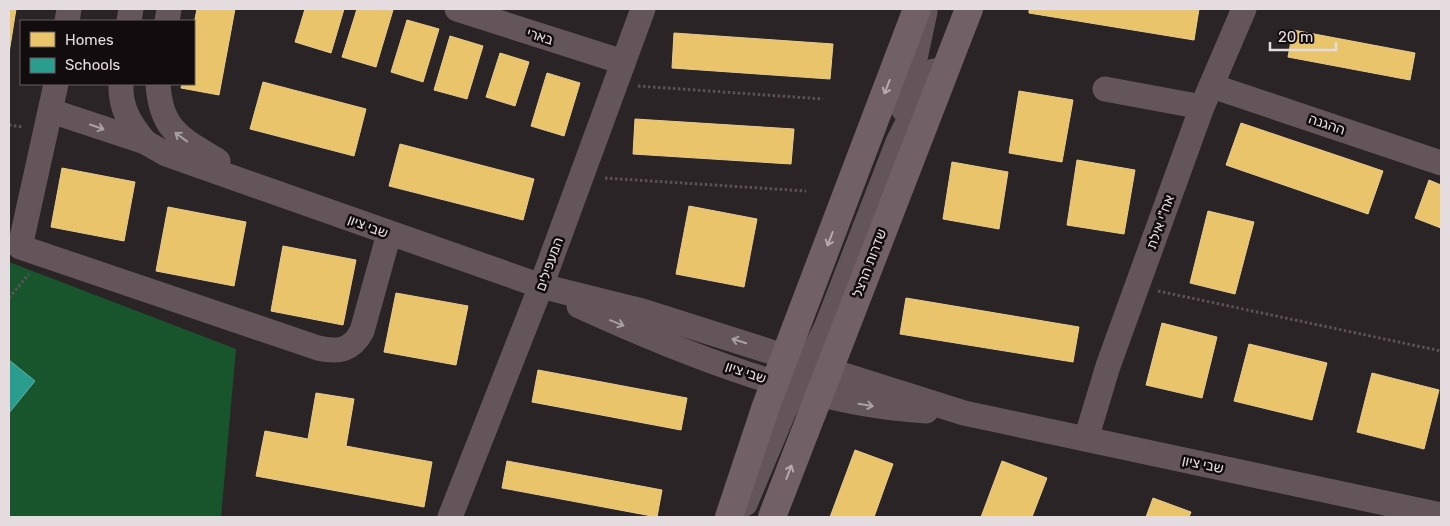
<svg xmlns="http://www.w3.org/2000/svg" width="1450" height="526" font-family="Rubik,'Noto Sans Hebrew',sans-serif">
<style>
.green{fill:#19552c}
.homes{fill:#e9c46a;stroke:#e8cb8d}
.schools{fill:#2a9d8f;stroke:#62b0a7}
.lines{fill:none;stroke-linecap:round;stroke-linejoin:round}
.path{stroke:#5c5256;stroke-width:3;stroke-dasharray:2.5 2.5;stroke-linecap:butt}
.minor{stroke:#63555a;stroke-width:25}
.major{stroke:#716066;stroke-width:28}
.oneway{stroke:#b7aaaf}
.oneway2{stroke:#aa9fa3}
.labels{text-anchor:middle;stroke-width:5;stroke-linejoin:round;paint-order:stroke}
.street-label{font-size:14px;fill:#e5dcdf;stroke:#120c0e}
</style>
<rect width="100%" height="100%" fill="#2a2426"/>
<!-- green -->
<polygon class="green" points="9,262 236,349 221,517 9,517"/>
<!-- homes -->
<g class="homes">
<polygon points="9,9 16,9 9,53"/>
<polygon points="197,9 235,9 219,95 181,88 182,84 194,84 194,24"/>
<polygon points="305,9 344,9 331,53 295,42"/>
<polygon points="357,9 393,10 376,67 342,57"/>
<polygon points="1029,9 1199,9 1194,40 1029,13"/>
<polygon points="407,20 439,29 423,82 391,72"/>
<polygon points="1293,30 1415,53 1410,80 1288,57"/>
<polygon points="674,33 833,44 830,79 672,68"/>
<polygon points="450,36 483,46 467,99 434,90"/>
<polygon points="500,53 529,62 515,106 486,97"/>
<polygon points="547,73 580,83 564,136 531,126"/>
<polygon points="263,82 366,109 354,156 250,129"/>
<polygon points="1019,91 1073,100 1062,162 1009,153"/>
<polygon points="635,119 794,129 791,164 633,154"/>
<polygon points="1241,123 1383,171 1368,214 1226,165"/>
<polygon points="400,144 534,179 523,220 389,186"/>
<polygon points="1077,160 1135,170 1124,234 1067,225"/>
<polygon points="952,162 1008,172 999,229 943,219"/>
<polygon points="62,168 135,182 124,241 51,227"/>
<polygon points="1429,180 1441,185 1441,228 1415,218"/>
<polygon points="689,206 757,219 744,287 676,274"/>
<polygon points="168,207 246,222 234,286 156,271"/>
<polygon points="1208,211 1254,222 1235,294 1190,283"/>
<polygon points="283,246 356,260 343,325 271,311"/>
<polygon points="396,293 468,306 456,365 384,352"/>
<polygon points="906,298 1079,327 1073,362 900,334"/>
<polygon points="1162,323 1217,337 1202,398 1146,385"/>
<polygon points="1249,344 1327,363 1312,420 1234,401"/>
<polygon points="538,370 687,398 681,430 532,402"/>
<polygon points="1372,373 1439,390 1424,449 1357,432"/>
<polygon points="316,393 354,399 346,446 432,462 424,507 256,476 265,431 308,439"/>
<polygon points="855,450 893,464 874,517 830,517"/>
<polygon points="507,461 662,490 657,517 502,488"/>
<polygon points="1002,461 1047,478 1032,517 981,517"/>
<polygon points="1153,498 1191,512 1189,517 1146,517"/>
</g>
<!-- schools -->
<polygon class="schools" points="9,360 35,381 9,413"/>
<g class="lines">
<!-- path -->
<g class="path">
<polyline points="638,86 823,99"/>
<polyline points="9,125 23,127"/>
<polyline points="605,178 806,191"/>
<polyline points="1158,291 1441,351"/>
<polyline points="9,298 29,274"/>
</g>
<!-- minor -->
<g class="minor">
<polyline points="457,9 623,62"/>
<polyline points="67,21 69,9"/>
<polyline points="129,21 131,9"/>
<polyline points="167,21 169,9"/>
<path d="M56,84L20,247L318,348C339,353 352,350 362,331L389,234"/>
<path d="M121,84C120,108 130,124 145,142"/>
<path d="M158,84C161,131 181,138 218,161"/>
<polyline points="1212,86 1441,163"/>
<polyline points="1105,89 1202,107"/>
<polyline points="904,110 925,12"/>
<polyline points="51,111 145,142 166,154 541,286 642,311 964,413 1441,515"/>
<path d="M579,306C684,354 811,405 926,411"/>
<polyline points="1086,439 1108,366 1202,107 1244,9"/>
<polyline points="745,504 784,411 826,328 898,142 934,71"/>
<polyline points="450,517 541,286 643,9"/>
</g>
<!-- major -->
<g class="major">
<polyline points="729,517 766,406 917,9"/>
<polyline points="772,517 969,9"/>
</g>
</g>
<!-- one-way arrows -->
<defs><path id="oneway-shaft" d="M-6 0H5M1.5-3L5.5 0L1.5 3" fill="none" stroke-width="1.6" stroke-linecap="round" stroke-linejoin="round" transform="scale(1.25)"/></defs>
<g class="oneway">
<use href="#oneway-shaft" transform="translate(887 87) rotate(111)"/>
<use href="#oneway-shaft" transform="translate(830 239) rotate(111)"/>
<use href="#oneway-shaft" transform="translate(789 472) rotate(-69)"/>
</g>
<g class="oneway2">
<use href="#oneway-shaft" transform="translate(97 127) rotate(19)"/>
<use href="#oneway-shaft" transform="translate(181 137) rotate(-144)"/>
<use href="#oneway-shaft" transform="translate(617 323) rotate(22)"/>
<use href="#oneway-shaft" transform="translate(739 341) rotate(-162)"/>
<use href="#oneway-shaft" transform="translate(866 405) rotate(9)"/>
</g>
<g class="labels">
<!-- street labels -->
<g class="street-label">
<text transform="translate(540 36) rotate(18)" y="5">בארי</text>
<text transform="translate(1327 124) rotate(19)" y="5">ההגנה</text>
<text transform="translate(1160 222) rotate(-70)" y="5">אח"י אילת</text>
<text transform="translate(368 226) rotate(21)" y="5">שבי ציון</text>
<text transform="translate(869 263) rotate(-69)" y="5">שדרות הרצל</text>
<text transform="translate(549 264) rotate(-70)" y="5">המעפילים</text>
<text transform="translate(746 372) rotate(19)" y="5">שבי ציון</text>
<text transform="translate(1203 464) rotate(12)" y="5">שבי ציון</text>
</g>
</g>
<!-- border -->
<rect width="1450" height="526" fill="none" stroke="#e5dcdf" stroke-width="20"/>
<!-- legend -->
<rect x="20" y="20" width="175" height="65" fill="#120c0e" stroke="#665f62"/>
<rect x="30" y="32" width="25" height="15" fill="#e9c46a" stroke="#665f62"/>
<text x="65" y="45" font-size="15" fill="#e5dcdf">Homes</text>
<rect x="30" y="58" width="25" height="15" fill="#2a9d8f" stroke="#665f62"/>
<text x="65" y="70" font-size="15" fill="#e5dcdf">Schools</text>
<!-- scale -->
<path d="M1270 42v8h66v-8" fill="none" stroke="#e5dcdf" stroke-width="2.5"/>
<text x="1278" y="42" font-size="15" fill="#e5dcdf" stroke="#120c0e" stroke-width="4" paint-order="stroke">20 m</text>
</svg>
